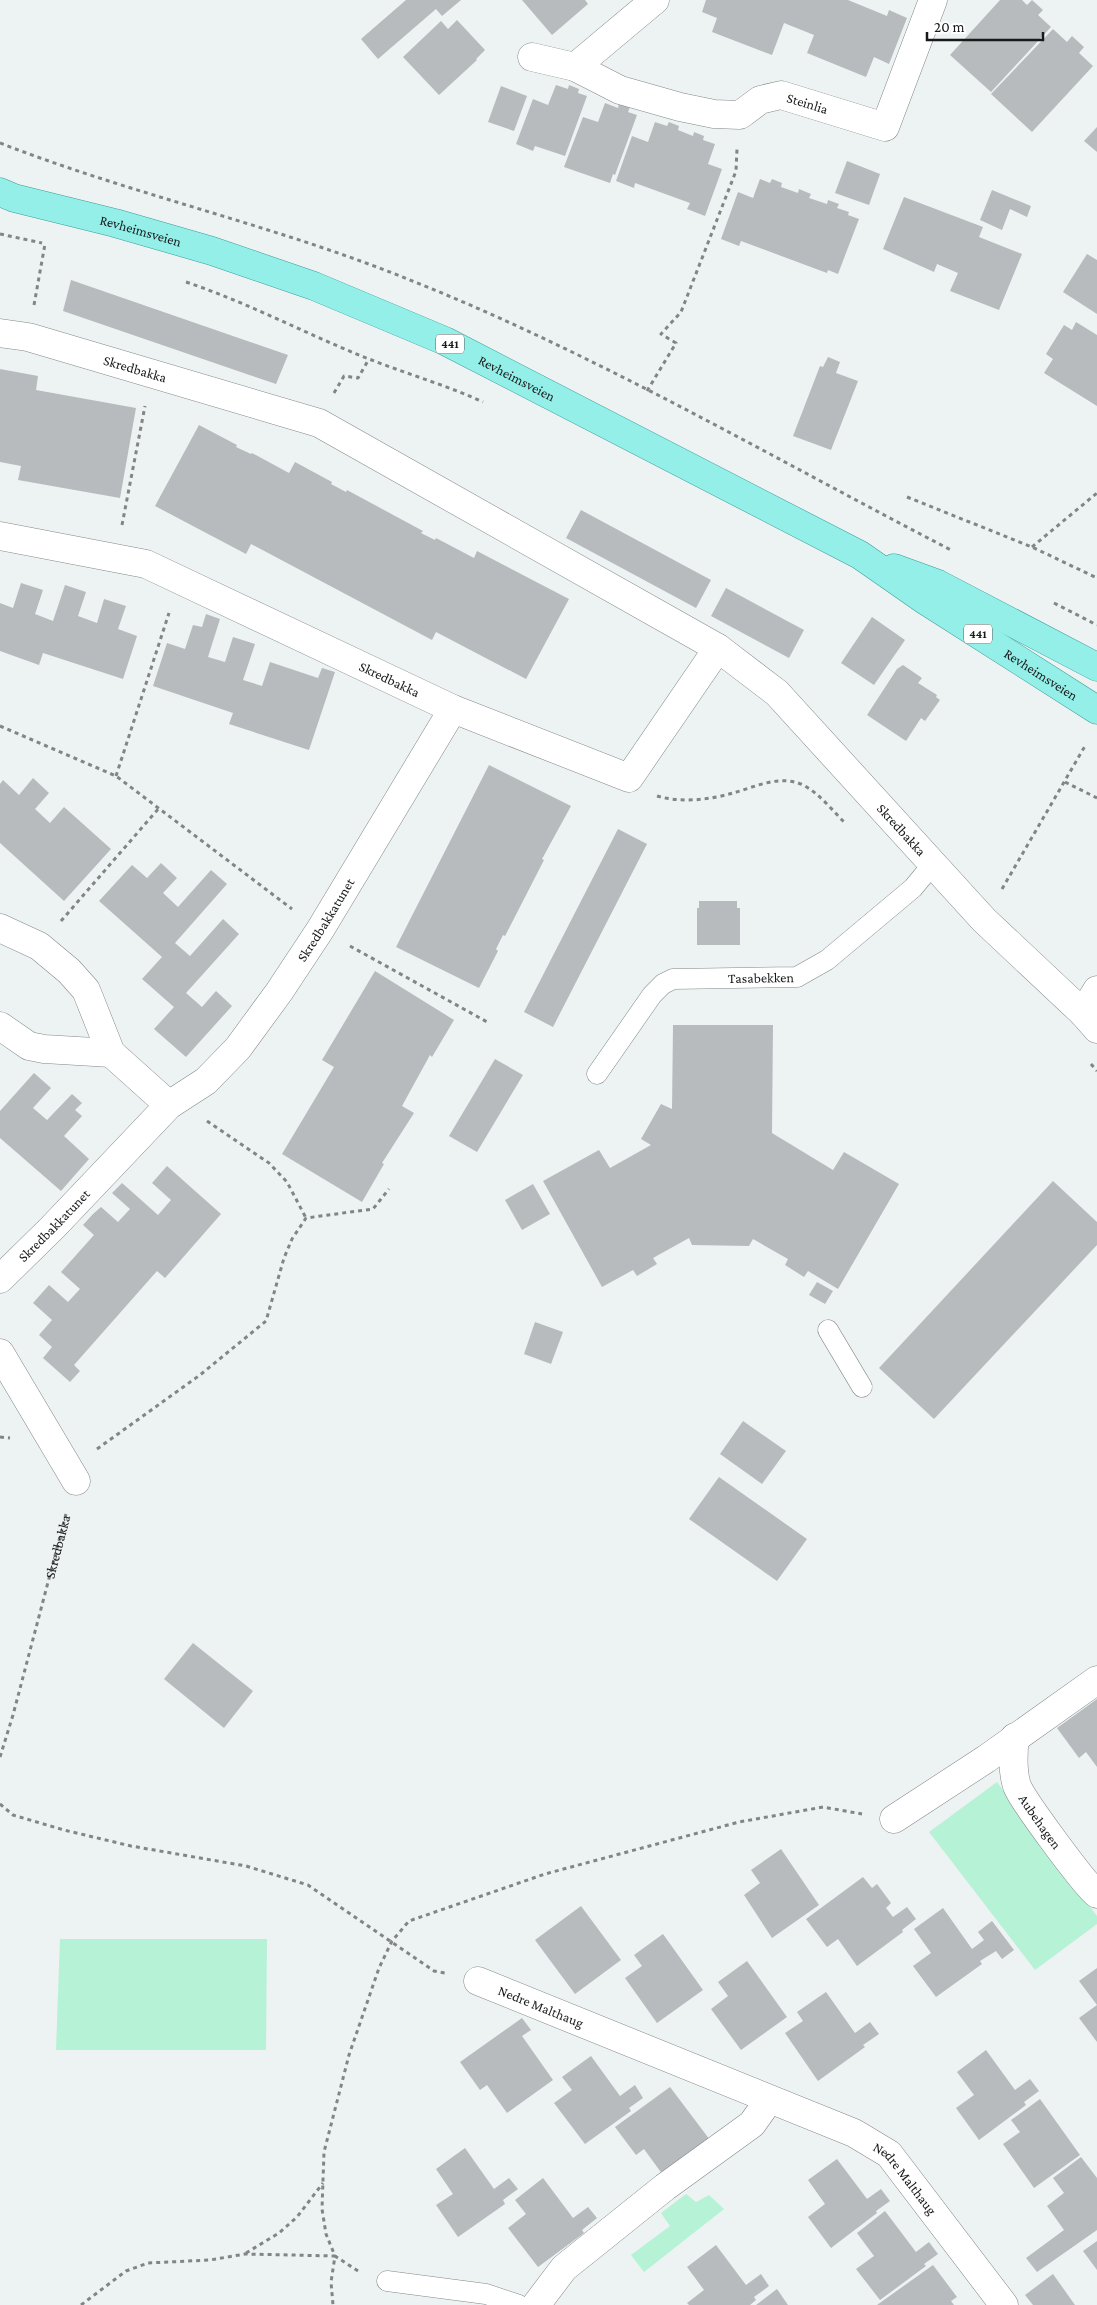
<svg xmlns="http://www.w3.org/2000/svg" width="1097" height="2305" font-family="'Crimson Pro',serif">
<style>
.green{fill:#b6f2d6}
.building{fill:#b8bbbe}
.lines{fill:none;stroke-linecap:round;stroke-linejoin:round}
.service-casing{stroke:#84888a;stroke-width:21}
.minor-casing{stroke:#84888a;stroke-width:29}
.primary-casing{stroke:#3a9e97;stroke-width:29}
.path{stroke:#828586;stroke-width:3;stroke-dasharray:4 4;stroke-linecap:butt}
.service{stroke:#fff;stroke-width:20}
.minor{stroke:#fff;stroke-width:28}
.primary{stroke:#94efe9;stroke-width:28}
.labels{text-anchor:middle;stroke-width:4.5;stroke-linejoin:round;paint-order:stroke}
.shield{fill:#fff;stroke:#5d5e5f;stroke-width:1}
.shield-label{font-size:12px;font-weight:bold;fill:#18191a}
.street-label{font-size:14px;fill:#18191a;stroke:#fff}
</style>
<rect width="100%" height="100%" fill="#edf2f3"/>
<!-- green -->
<g class="green">
<polygon points="997,1782 1097,1916 1097,1924 1035,1970 929,1832"/>
<polygon points="60,1939 267,1939 266,2050 56,2050"/>
<polygon points="686,2194 696,2202 709,2195 724,2209 644,2272 631,2255 670,2226 661,2213"/>
</g>
<!-- building -->
<g class="building">
<polygon points="406,0 461,0 442,16 436,9 378,59 361,39"/>
<polygon points="522,0 585,0 588,4 552,35"/>
<polygon points="706,0 848,0 887,16 889,10 907,18 889,64 874,57 866,77 807,53 814,35 784,23 772,55 712,32 717,18 702,12"/>
<polygon points="1000,0 1022,0 1027,5 1032,0 1043,10 1038,15 1051,27 991,92 950,55"/>
<polygon points="457,20 485,50 476,59 477,60 439,95 403,57 441,21 448,29"/>
<polygon points="1053,29 1067,42 1072,36 1084,47 1079,53 1093,66 1032,132 991,94"/>
<polygon points="556,85 568,89 569,85 579,89 578,93 587,96 565,156 535,146 533,151 516,144 533,99 548,105"/>
<polygon points="501,86 527,96 514,131 488,122"/>
<polygon points="605,103 618,108 619,103 630,107 628,112 637,115 615,175 613,174 610,183 564,167 583,117 598,122"/>
<polygon points="655,122 667,126 669,122 679,126 678,130 693,136 694,132 704,136 703,140 715,144 708,164 722,169 705,216 687,209 690,203 635,183 634,188 616,181 632,136 648,142"/>
<polygon points="1097,127 1097,152 1084,141"/>
<polygon points="847,161 880,174 869,205 835,193"/>
<polygon points="760,179 770,183 772,179 782,183 781,187 798,193 799,189 811,194 809,198 827,204 828,200 839,204 837,208 849,212 848,215 859,219 838,274 828,270 827,273 741,241 739,246 721,239 738,192 753,198"/>
<polygon points="992,190 1031,206 1027,217 1010,209 1002,230 980,220"/>
<polygon points="904,197 983,227 979,237 1022,254 999,310 950,291 958,273 937,264 934,272 883,249"/>
<polygon points="1087,254 1097,260 1097,314 1063,292"/>
<polygon points="71,280 288,355 276,384 63,311"/>
<polygon points="1076,322 1097,335 1097,406 1044,373 1053,359 1046,354 1064,325 1072,330"/>
<polygon points="828,357 840,362 836,373 858,381 831,450 793,436 820,366 823,367"/>
<polygon points="0,369 38,376 36,390 136,408 120,498 18,480 21,466 0,462"/>
<polygon points="199,425 237,445 236,447 251,454 252,453 289,473 295,462 332,482 331,484 346,492 347,490 423,531 421,533 435,540 436,538 474,558 477,551 569,599 526,679 436,632 432,640 251,544 246,554 155,506"/>
<polygon points="581,510 711,580 696,608 566,538"/>
<polygon points="21,583 43,590 35,614 53,621 65,585 86,592 78,616 97,623 104,599 126,606 118,629 137,636 123,679 43,653 39,665 0,651 0,603 13,608"/>
<polygon points="726,588 804,630 789,658 711,616"/>
<polygon points="206,614 220,619 208,657 225,662 233,637 255,644 243,680 262,686 270,662 318,678 322,668 335,672 309,750 229,724 233,713 153,686 167,643 185,649 193,625 202,627"/>
<polygon points="872,617 905,640 874,685 841,663"/>
<polygon points="903,665 922,678 918,683 937,695 936,697 940,700 925,721 921,718 906,741 867,715 897,669"/>
<polygon points="489,765 571,806 542,859 544,860 505,936 503,935 496,949 498,951 479,988 396,947"/>
<polygon points="33,778 49,793 35,809 50,823 64,807 111,849 64,901 0,843 0,784 3,780 19,795"/>
<polygon points="618,829 647,844 553,1027 524,1012"/>
<polygon points="161,863 177,878 163,893 178,907 211,870 227,884 175,943 190,956 223,919 239,934 186,993 202,1007 216,991 232,1006 186,1057 154,1029 174,1007 142,979 162,957 99,901 132,865 147,878"/>
<polygon points="699,901 737,901 737,908 740,908 740,945 697,945 697,908 699,908"/>
<polygon points="375,971 454,1020 432,1057 430,1055 402,1106 414,1113 382,1163 384,1164 362,1202 282,1154 334,1067 322,1060"/>
<polygon points="673,1025 773,1025 772,1133 833,1170 844,1152 899,1184 838,1289 808,1271 804,1277 785,1265 788,1259 753,1239 749,1246 692,1245 689,1238 653,1258 657,1264 637,1276 633,1270 602,1287 543,1181 599,1150 610,1168 651,1145 641,1139 661,1104 672,1109"/>
<polygon points="495,1059 523,1075 477,1152 449,1136"/>
<polygon points="34,1073 51,1088 33,1108 47,1120 72,1094 82,1103 75,1110 82,1116 64,1136 89,1159 61,1191 0,1138 0,1111"/>
<polygon points="167,1166 221,1214 165,1278 157,1271 74,1365 80,1371 70,1382 43,1358 52,1347 39,1335 52,1320 33,1303 49,1285 68,1302 80,1289 61,1272 94,1235 83,1225 93,1214 101,1207 118,1222 130,1209 112,1193 122,1183 158,1215 171,1200 152,1183"/>
<polygon points="1053,1181 1097,1222 1097,1245 934,1419 879,1368"/>
<polygon points="533,1184 550,1214 522,1230 505,1200"/>
<polygon points="817,1282 833,1291 825,1304 809,1295"/>
<polygon points="535,1322 563,1332 551,1364 524,1354"/>
<polygon points="743,1421 786,1451 762,1484 720,1454"/>
<polygon points="719,1477 807,1539 777,1581 689,1519"/>
<polygon points="193,1643 253,1691 224,1728 164,1679"/>
<polygon points="1097,1699 1097,1767 1086,1752 1079,1758 1057,1728"/>
<polygon points="781,1849 819,1905 772,1938 744,1895 760,1883 751,1870"/>
<polygon points="863,1877 872,1888 877,1884 891,1903 886,1908 893,1917 907,1907 916,1919 902,1930 903,1932 857,1966 838,1939 827,1947 806,1919"/>
<polygon points="581,1906 621,1960 575,1994 535,1940"/>
<polygon points="943,1908 972,1949 984,1940 978,1932 992,1921 1014,1950 1002,1959 996,1951 980,1961 982,1964 936,1997 913,1966 931,1953 914,1929"/>
<polygon points="663,1934 703,1990 657,2023 625,1978 642,1966 634,1955"/>
<polygon points="747,1961 787,2017 741,2050 711,2009 728,1996 718,1982"/>
<polygon points="1097,1968 1097,2042 1079,2018 1097,2005 1079,1981"/>
<polygon points="826,1992 855,2033 870,2022 879,2034 863,2045 865,2047 818,2081 785,2033 803,2021 797,2012"/>
<polygon points="522,2018 531,2030 522,2036 553,2080 507,2113 487,2085 480,2090 460,2062"/>
<polygon points="986,2050 1015,2090 1030,2079 1039,2091 1024,2102 1026,2105 979,2140 956,2108 974,2095 957,2072"/>
<polygon points="591,2056 620,2096 635,2085 643,2098 629,2108 631,2111 585,2144 554,2103 572,2090 562,2077"/>
<polygon points="670,2087 710,2140 663,2175 644,2149 636,2155 615,2127"/>
<polygon points="1040,2099 1080,2155 1034,2188 1003,2144 1020,2132 1011,2120"/>
<polygon points="465,2148 494,2189 509,2178 518,2189 503,2200 505,2204 458,2237 436,2205 453,2194 436,2169"/>
<polygon points="1081,2157 1097,2178 1097,2230 1037,2272 1026,2258 1064,2230 1047,2206 1064,2193 1053,2178"/>
<polygon points="837,2159 867,2199 881,2189 890,2201 876,2211 877,2213 831,2248 808,2217 825,2204 808,2180"/>
<polygon points="543,2178 573,2218 588,2207 597,2218 582,2230 584,2233 538,2267 508,2228 526,2214 515,2200"/>
<polygon points="885,2211 916,2252 929,2242 938,2254 924,2264 926,2266 880,2300 856,2269 874,2256 857,2233"/>
<polygon points="1097,2241 1097,2270 1083,2251"/>
<polygon points="716,2245 746,2285 761,2274 769,2286 754,2297 756,2300 750,2305 689,2305 687,2303 704,2290 687,2267"/>
<polygon points="933,2265 957,2297 951,2301 954,2305 877,2305"/>
<polygon points="1053,2274 1075,2305 1033,2305 1025,2295"/>
<polygon points="777,2289 788,2305 756,2305"/>
</g>
<g class="lines">
<!-- service casing -->
<g class="service-casing">
<g id="service">
<path id="s2" d="M597,1074L652,995L663,984L673,979L797,977L827,960L913,888L932,865"/>
<polyline points="828,1330 862,1387"/>
<polyline points="387,2281 486,2294 519,2305"/>
</g>
</g>
<!-- minor casing -->
<g class="minor-casing">
<g id="minor">
<polyline points="532,57 575,67 655,0"/>
<path id="s3" d="M575,67L620,90L680,107L714,114L740,115L760,100L781,95L885,127L933,0"/>
<path id="s4" d="M0,333L28,337L319,423L718,648L777,693L984,920L1083,1013L1097,1029"/>
<path id="s5" d="M0,536L146,564L453,709L629,778L718,648"/>
<polyline points="0,928 39,946 69,971 86,990 111,1053 169,1105"/>
<polyline points="1083,1013 1097,990"/>
<polyline points="0,1026 29,1046 44,1049 111,1053"/>
<path id="s6" d="M0,1279L53,1227L169,1105L206,1081L238,1048L279,992L320,930L453,709"/>
<polyline points="0,1353 76,1481"/>
<path id="s7" d="M1015,1737C1013,1754 1012,1770 1017,1786C1023,1801 1085,1885 1097,1894"/>
<polyline points="894,1819 986,1759 1097,1680"/>
<path id="s8" d="M478,1981L854,2133L889,2154L1004,2305"/>
<polyline points="536,2305 564,2268 665,2187 752,2124 769,2100"/>
</g>
</g>
<!-- primary casing -->
<g class="primary-casing">
<g id="primary">
<path id="s9" d="M0,192L14,198L115,223L212,251L314,286L445,341L860,555L926,601L1097,710"/>
<polyline points="894,568 938,584 1097,667"/>
</g>
</g>
<!-- path -->
<g class="path">
<path d="M0,143C131,194 269,224 400,276C591,351 769,456 951,550"/>
<polyline points="0,234 42,243"/>
<path d="M186,282C249,303 308,335 369,359C407,374 446,385 483,402"/>
<polyline points="34,305 45,244"/>
<polyline points="647,391 676,343 661,334 681,312 736,171 737,149"/>
<polyline points="334,393 344,376 358,378 369,359"/>
<polyline points="907,497 1032,547 1097,578"/>
<polyline points="122,525 145,406"/>
<polyline points="1032,547 1097,493"/>
<polyline points="1054,603 1097,625"/>
<polyline points="0,726 116,776 292,909"/>
<polyline points="116,776 169,613"/>
<polyline points="1065,782 1097,798"/>
<path d="M657,796C681,803 709,800 733,793C755,787 780,774 803,785C819,793 833,811 845,823"/>
<polyline points="1002,889 1085,746"/>
<polyline points="61,921 159,808"/>
<polyline points="350,946 489,1023"/>
<polyline points="1091,1064 1097,1071"/>
<polyline points="207,1121 269,1163 287,1182 306,1218"/>
<polyline points="0,1437 10,1438"/>
<polyline points="97,1449 200,1375 266,1321 284,1258 292,1239 306,1218 373,1209 389,1189"/>
<path id="s1" d="M0,1757L13,1715L66,1514"/>
<polyline points="0,1804 13,1815 64,1830 131,1846 246,1866 308,1885 434,1971 445,1973"/>
<polyline points="246,2253 279,2233 297,2217 323,2183"/>
<polyline points="358,2271 335,2256 326,2234 322,2209 324,2152 349,2055 379,1968 392,1941 409,1921 545,1874 739,1822 823,1807 862,1814"/>
<polyline points="81,2305 126,2271 148,2263 210,2260 245,2254 335,2256 331,2282 333,2305"/>
</g>
<!-- service -->
<use href="#service" class="service"/>
<!-- minor -->
<use href="#minor" class="minor"/>
<!-- primary -->
<use href="#primary" class="primary"/>
</g>
<g class="labels">
<!-- shield labels -->
<g class="shield">
<rect x="436" y="334.5" width="28" height="19" rx="4"/>
<rect x="964" y="624.5" width="28" height="19" rx="4"/>
</g>
<g class="shield-label">
<text x="450" y="348">441</text>
<text x="978" y="638">441</text>
</g>
<!-- street labels -->
<g class="street-label">
<text dy="5" stroke="none"><textPath href="#s3" startOffset="248">Steinlia</textPath></text>
<text dy="5" stroke="none"><textPath href="#s9" startOffset="146">Revheimsveien</textPath></text>
<text dy="5" stroke="none"><textPath href="#s4" startOffset="140">Skredbakka</textPath></text>
<text dy="5" stroke="none"><textPath href="#s9" startOffset="551">Revheimsveien</textPath></text>
<text dy="5" stroke="none"><textPath href="#s9" startOffset="1154">Revheimsveien</textPath></text>
<text dy="5" stroke="none"><textPath href="#s5" startOffset="418">Skredbakka</textPath></text>
<text dy="5" stroke="none"><textPath href="#s4" startOffset="1049">Skredbakka</textPath></text>
<text dy="5" stroke="none"><textPath href="#s6" startOffset="488">Skredbakkatunet</textPath></text>
<text dy="5" stroke="none"><textPath href="#s2" startOffset="211">Tasabekken</textPath></text>
<text dy="5" stroke="none"><textPath href="#s6" startOffset="76">Skredbakkatunet</textPath></text>
<text dy="5" stroke="none"><textPath href="#s1" startOffset="218">Skredbakka</textPath></text>
<text dy="5" stroke="none"><textPath href="#s7" startOffset="92">Aubehagen</textPath></text>
<text dy="5" stroke="none"><textPath href="#s8" startOffset="68">Nedre Malthaug</textPath></text>
<text dy="5" stroke="none"><textPath href="#s8" startOffset="475">Nedre Malthaug</textPath></text>
</g>
</g>
<!-- scale -->
<path d="M927 32v8h116v-8" fill="none" stroke="#18191a" stroke-width="2.5"/>
<text x="934" y="32" font-size="15" fill="#18191a" stroke="#ffffff" stroke-width="4" paint-order="stroke">20 m</text>
</svg>
